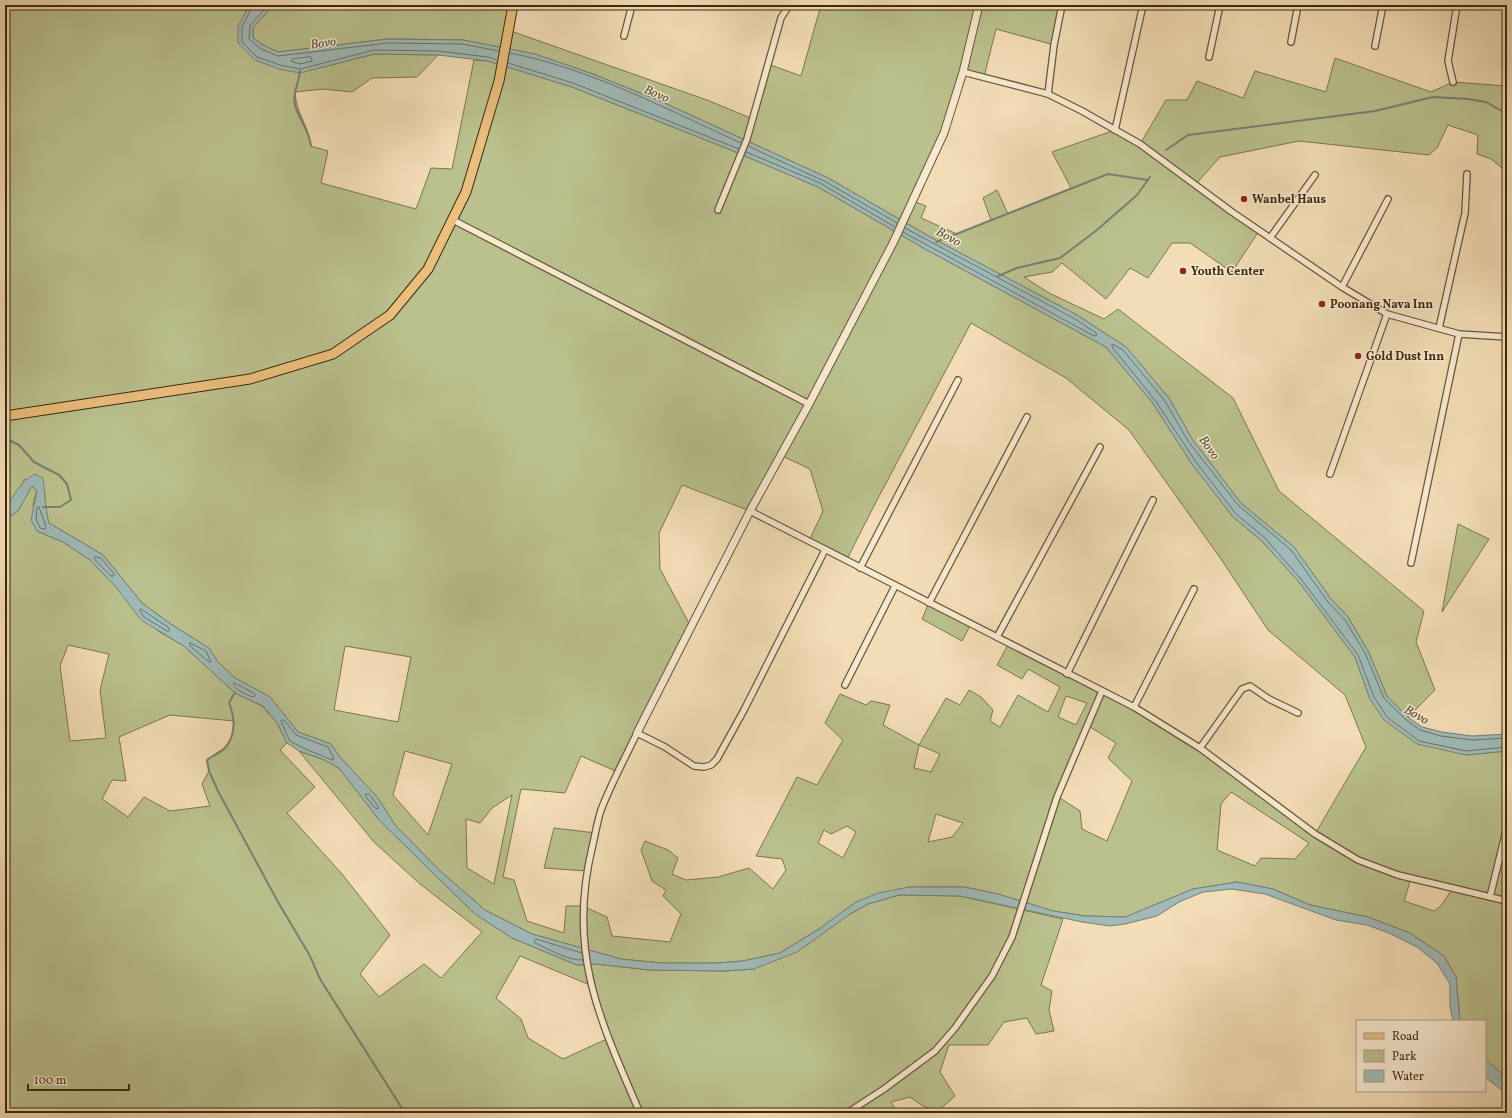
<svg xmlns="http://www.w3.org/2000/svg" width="1512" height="1118" font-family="Vollkorn,serif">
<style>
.green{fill:#bac18e;stroke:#7c754e;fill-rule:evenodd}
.water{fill:#9fbab8;stroke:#788074}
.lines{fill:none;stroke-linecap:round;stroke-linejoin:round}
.shore{stroke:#6e7262;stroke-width:1}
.stream{stroke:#788074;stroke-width:2}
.minor-casing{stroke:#6a5638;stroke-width:8}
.tertiary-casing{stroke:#6a5638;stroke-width:9}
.primary-casing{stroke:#3d290d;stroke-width:11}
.minor{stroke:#f7e9d0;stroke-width:5.5}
.tertiary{stroke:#f7e9d0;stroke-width:7}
.primary{stroke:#eabe7c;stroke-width:9}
.poi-dot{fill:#8f2418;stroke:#f7e9d0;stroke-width:1.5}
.labels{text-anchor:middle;stroke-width:3;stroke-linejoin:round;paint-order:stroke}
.poi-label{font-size:12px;font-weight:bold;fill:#3d290d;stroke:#f7e9d0;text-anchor:start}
.water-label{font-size:13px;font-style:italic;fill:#564d38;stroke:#f7e9d0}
</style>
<rect width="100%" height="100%" fill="#f3ddb7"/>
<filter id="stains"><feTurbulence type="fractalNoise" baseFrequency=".005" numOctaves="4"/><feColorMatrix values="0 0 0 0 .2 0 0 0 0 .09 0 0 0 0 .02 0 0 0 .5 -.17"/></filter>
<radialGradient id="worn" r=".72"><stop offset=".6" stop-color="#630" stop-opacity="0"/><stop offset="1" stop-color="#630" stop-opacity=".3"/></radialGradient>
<!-- green -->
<g class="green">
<path d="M5,5H250L246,10L238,43L319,68L374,54L438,55L417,77L372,78L352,92L323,89L295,92C296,113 308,125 311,146L328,151L321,183L416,209L431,168L452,169L474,60L488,61L572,87L726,148L818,187L927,250L1106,347L1152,402L1192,464L1233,517L1261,540L1299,582L1355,657L1370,699L1466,755L1507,751V1078L1485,1059V1021H1460L1456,977L1444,956L1410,933L1368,917L1310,905L1273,889L1237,882L1193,889L1126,917L1085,916L1053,911L998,894L964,887H909L856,902L819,929L780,953L743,961L718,963H661L621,959L532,934L485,910L440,871L395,825L378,798L339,756L331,744L298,732L270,697L235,678L218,662L209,648L172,625L142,603L103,555L49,523L44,507L45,494L25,479L5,511ZM971,323L1066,378L1129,430L1221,559L1268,630L1345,695L1366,747L1315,834L1200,748L1134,707L1009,643L997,665L1022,679L1028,669L1060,687L1048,712L1018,695L1000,727L990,721L993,710L981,697L969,690L960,705L946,698L919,745L883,725L890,705L871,701L866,705L840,694L825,723L843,740L817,785L797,777L756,856L782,859L786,870L773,889L749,868L718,877L686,880L672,874L678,858L668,850L645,841L641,850L652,881L666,890L663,896L681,914L670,942L612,936L607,917L583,906H566L564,933L527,921L514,880L503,877L521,789L565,793L581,756L618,772L691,627L660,569L659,533L682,485L750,511L780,455L810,469L823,511L809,541L846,561L876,502ZM345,646L411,657L398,722L334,710ZM1066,696L1087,703L1076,725L1058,717ZM1087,725L1116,743L1108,758L1132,781L1107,841L1082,829L1080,811L1057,796ZM919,745L940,754L931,772L914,768ZM405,751L452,764L428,835L393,795ZM1231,792L1309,843L1295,859L1261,858L1255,866L1217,850L1221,804ZM512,795L494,884L467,868L466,819L480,823L492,808ZM936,814L963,823L952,837L928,842ZM847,826L856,832L843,858L818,843L824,830L831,834ZM1411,879L1452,889L1441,906L1434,911L1404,901Z"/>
<polygon points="273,5 513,5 508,30 707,100 753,119 768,64 801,76 821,5 1062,5 1054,45 996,29 984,77 963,72 944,133 913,201 926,206 921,218 957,234 991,220 983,198 997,190 1008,214 1071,188 1052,152 1115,130 1140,144 1166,100 1187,100 1197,81 1243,98 1255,71 1326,92 1335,58 1431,92 1453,82 1507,86 1507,172 1491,159 1477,154 1478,135 1448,125 1437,148 1429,155 1299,141 1220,157 1195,185 1259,231 1232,272 1190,243 1172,243 1148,278 1130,268 1106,299 1062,263 1052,272 1024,277 1049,293 1104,319 1118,309 1233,398 1279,491 1424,611 1416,642 1435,690 1408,717 1387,696 1368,651 1348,617 1331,599 1294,547 1241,503 1192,439 1169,398 1126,347 1077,315 932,238 828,178 660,101 593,74 535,54 463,40 388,39 278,52 263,45 253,38 253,28"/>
<path d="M31,486L37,490L33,505L37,531L63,542L90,560L158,631L184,646L235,693L262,706L277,723L287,743L280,750L315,787L287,813L342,874L390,935L360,974L379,997L424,964L441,978L482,932L420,884L374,842L299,751L322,759L339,768L380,821L475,914L512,938L577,965L596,964L650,970L725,971L754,969L868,904L899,895L960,896L1063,919L1041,985L1052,991L1049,1010L1054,1031L1036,1034L1027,1018L1004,1022L988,1045H949L940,1072L955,1096L938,1111L923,1106L910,1097L891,1102L898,1113H5V520L18,511ZM68,645L109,654L100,690L106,738L70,741L60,666ZM170,715L234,721C231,750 227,744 207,760L209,771L202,784L210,806L170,811L144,797L128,817L102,799L112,780L126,781L119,737ZM520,956L590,985L609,1038L563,1059L528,1038L521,1019L496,998Z"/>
<polygon points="1458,524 1489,539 1442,612"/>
<polygon points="929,603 971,624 962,641 922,619"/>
<polygon points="554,828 596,833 587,871 544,868"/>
</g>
<!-- water -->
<g class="water">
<polygon points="250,5 273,5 253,28 253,38 263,45 278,52 388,39 463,40 535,54 593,74 660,101 828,178 932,238 1077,315 1126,347 1169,398 1192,439 1241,503 1294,547 1331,599 1348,617 1368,651 1387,696 1408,717 1422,727 1442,732 1472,736 1507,734 1507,751 1466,755 1417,744 1384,720 1370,699 1355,657 1299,582 1261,540 1233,517 1192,464 1152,402 1106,347 927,250 818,187 726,148 572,87 488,61 438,55 374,54 300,73 279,69 255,60 238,43 238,26"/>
<path d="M35,474L43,478C45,494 45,508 49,523L103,555L142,603L172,625L209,648L218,662L235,678L270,697L298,732L331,744L339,756L378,798L395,825L440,871L485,910L532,934L621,959L661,963H718L743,961L780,953L819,929L856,902L878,893L909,887H964L998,894L1053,911L1085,916L1125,917L1193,889L1237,882L1273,889L1310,905L1368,917L1410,933L1444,956L1456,977L1460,1021H1453L1450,1006V984L1437,963L1417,947L1389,933L1367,925L1336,920L1265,894L1232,889L1203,892L1179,902L1157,916L1125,924L1110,926L1082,922L960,896L899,895L868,904L850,914L797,952L754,969L725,971L650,970L596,964L577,965L512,938L475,914L380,821L339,768L322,759L299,751L287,743L277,723L263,706L235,693L184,646L141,620L116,587L90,560L63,542L37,531L31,520L37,491L32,486L18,511L5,520C5,504 21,481 35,474Z"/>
<polygon points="1485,1059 1507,1078 1507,1094 1485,1077"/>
</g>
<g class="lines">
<!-- shore -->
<g class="shore">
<polyline points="253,5 242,27 242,42 257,57 280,65 300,69 374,50 438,51 488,57 497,60"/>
<polyline points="268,5 250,26 249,39 261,49 278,56 388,43 462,44 499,51"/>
<path d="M510,53C589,68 668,110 741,143"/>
<polygon points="311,57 312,61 300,64 291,61 293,59"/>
<polyline points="508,63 573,83 739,149"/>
<polyline points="748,146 826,182 897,223"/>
<polyline points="746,152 820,183 895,227"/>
<polyline points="903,232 1094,336 1097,335 1096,333 1075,319 905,228"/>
<polygon points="39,507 46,527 45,529 40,528 36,519 37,508"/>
<polygon points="95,557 101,558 114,574 114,576 111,576 95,560"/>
<polygon points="141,609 169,628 169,631 167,631 144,617 140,611"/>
<polygon points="190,643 206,651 211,662 209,662 190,646"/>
<polygon points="234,683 254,693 255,696 252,697 238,690 234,686"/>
<polygon points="281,720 284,720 296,735 328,747 334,759 332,760 301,747 290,741"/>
<polyline points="1507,738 1472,740 1441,736 1420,730 1405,719 1384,698 1365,653 1345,620 1328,602 1291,550 1238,505 1188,441 1165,401 1123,350 1112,344 1112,347 1155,400 1196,462 1236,514 1264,537 1301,579 1358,655 1374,697 1387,717 1419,741 1466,751 1507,747"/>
<polygon points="366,794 369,794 378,806 378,809 375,808 366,797"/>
<path d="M582,953L536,939L534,941L535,943C549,949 568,961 583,960"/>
</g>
<!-- stream -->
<g class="stream">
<path d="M300,71C299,83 292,94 295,105C299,120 309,129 311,146"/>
<polyline points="1166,150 1188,135 1375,111 1433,97 1468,99 1486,102 1507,114"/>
<polyline points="936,242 1108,174 1148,180"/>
<polyline points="998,276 1017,268 1060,258 1097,230 1137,195 1150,177"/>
<polyline points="5,438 19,445 34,462 59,475 67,484 71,500 60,507 43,507"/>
<path d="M235,692L229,703C235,718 236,735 225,748C221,753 212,756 207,760L209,771L218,791L278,902L310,956L320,979L405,1113"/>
</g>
<!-- minor casing -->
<g class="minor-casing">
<g id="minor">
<polyline points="624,36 632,5"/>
<polyline points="1291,42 1298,5"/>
<polyline points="1375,46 1383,5"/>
<polyline points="1209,57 1220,5"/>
<polyline points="963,72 1048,94 1082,111 1140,144 1232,212 1342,287 1387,314 1459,334 1507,337"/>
<polyline points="1453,82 1448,61 1457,5"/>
<polyline points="1048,94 1054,45 1062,5"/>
<polyline points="1115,130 1143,5"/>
<polyline points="718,210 747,139 781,18 789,5"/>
<polyline points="453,220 809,404"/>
<polyline points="1270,238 1315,175"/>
<polyline points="1342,287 1388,199"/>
<polyline points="1439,328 1465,213 1467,174"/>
<polyline points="1330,474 1387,314"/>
<polyline points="750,511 1134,707 1200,748 1315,834 1358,860 1398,875 1507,901"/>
<polyline points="1411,563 1459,334"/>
<polyline points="860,568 958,380"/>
<polyline points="929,603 1027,417"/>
<polyline points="997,637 1100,447"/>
<polyline points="1067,674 1153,500"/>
<polyline points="845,685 895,586"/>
<polyline points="1134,707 1194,589"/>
<polyline points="1200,748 1242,689 1250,686 1269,699 1298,713"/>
<polyline points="1490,897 1507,827"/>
<path d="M640,1113C600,1020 567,953 592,848C595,836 597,822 601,810C611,784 625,758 637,733L665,747L694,766L704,767L711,765L717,759L744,710L825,550"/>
<polyline points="847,1113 884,1089 935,1051 955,1028 992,976 1012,937 1057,797 1102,691"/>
</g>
</g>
<!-- tertiary casing -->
<g class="tertiary-casing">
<polyline id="tertiary" points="637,733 750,511 809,404 893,243 944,133 963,72 979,5"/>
</g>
<!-- primary casing -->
<g class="primary-casing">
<polyline id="primary" points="5,416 250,379 333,354 390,315 428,269 466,192 499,81 513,5"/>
</g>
<!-- minor -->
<use href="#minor" class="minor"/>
<!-- tertiary -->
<use href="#tertiary" class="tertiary"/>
<!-- primary -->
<use href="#primary" class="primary"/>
</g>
<!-- markers -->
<g class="poi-dot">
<circle cx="1244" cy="199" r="4"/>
<circle cx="1183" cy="271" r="4"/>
<circle cx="1322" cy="304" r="4"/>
<circle cx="1358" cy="356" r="4"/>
</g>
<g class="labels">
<!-- poi labels -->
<g class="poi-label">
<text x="1252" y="203">Wanbel Haus</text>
<text x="1191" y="275">Youth Center</text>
<text x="1330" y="308">Poonang Nava Inn</text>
<text x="1366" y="360">Gold Dust Inn</text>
</g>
<!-- water labels -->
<g class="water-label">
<text transform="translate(323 42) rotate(-8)" y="5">Bovo</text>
<text transform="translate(657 93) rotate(23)" y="5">Bovo</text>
<text transform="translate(949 236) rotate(29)" y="5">Bovo</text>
<text transform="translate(1210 447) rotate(55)" y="5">Bovo</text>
<text transform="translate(1417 714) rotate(30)" y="5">Bovo</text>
</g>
</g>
<!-- margin -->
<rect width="1512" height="1118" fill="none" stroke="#f3ddb7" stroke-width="20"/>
<rect x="6" y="6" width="1500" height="1106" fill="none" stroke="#3d290d" stroke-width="2"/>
<rect x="10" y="10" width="1492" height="1098" fill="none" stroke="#3d290d"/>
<!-- legend -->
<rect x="1356" y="1020" width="130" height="72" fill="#f7e9d0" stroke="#ad9c82"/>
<rect x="1364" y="1033" width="20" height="6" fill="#eabe7c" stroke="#ad9c82"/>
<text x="1392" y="1040" font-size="12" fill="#3d290d">Road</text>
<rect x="1364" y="1050" width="20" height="12" fill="#bac18e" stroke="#ad9c82"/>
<text x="1392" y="1060" font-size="12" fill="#3d290d">Park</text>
<rect x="1364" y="1070" width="20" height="12" fill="#9fbab8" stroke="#ad9c82"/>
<text x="1392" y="1080" font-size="12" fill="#3d290d">Water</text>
<!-- scale -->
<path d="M28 1084v6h101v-6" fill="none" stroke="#3d290d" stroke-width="2"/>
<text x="34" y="1084" font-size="12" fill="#3d290d" stroke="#f7e9d0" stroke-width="3" paint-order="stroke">100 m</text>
<rect width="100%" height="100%" filter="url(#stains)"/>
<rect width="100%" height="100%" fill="url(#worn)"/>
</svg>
